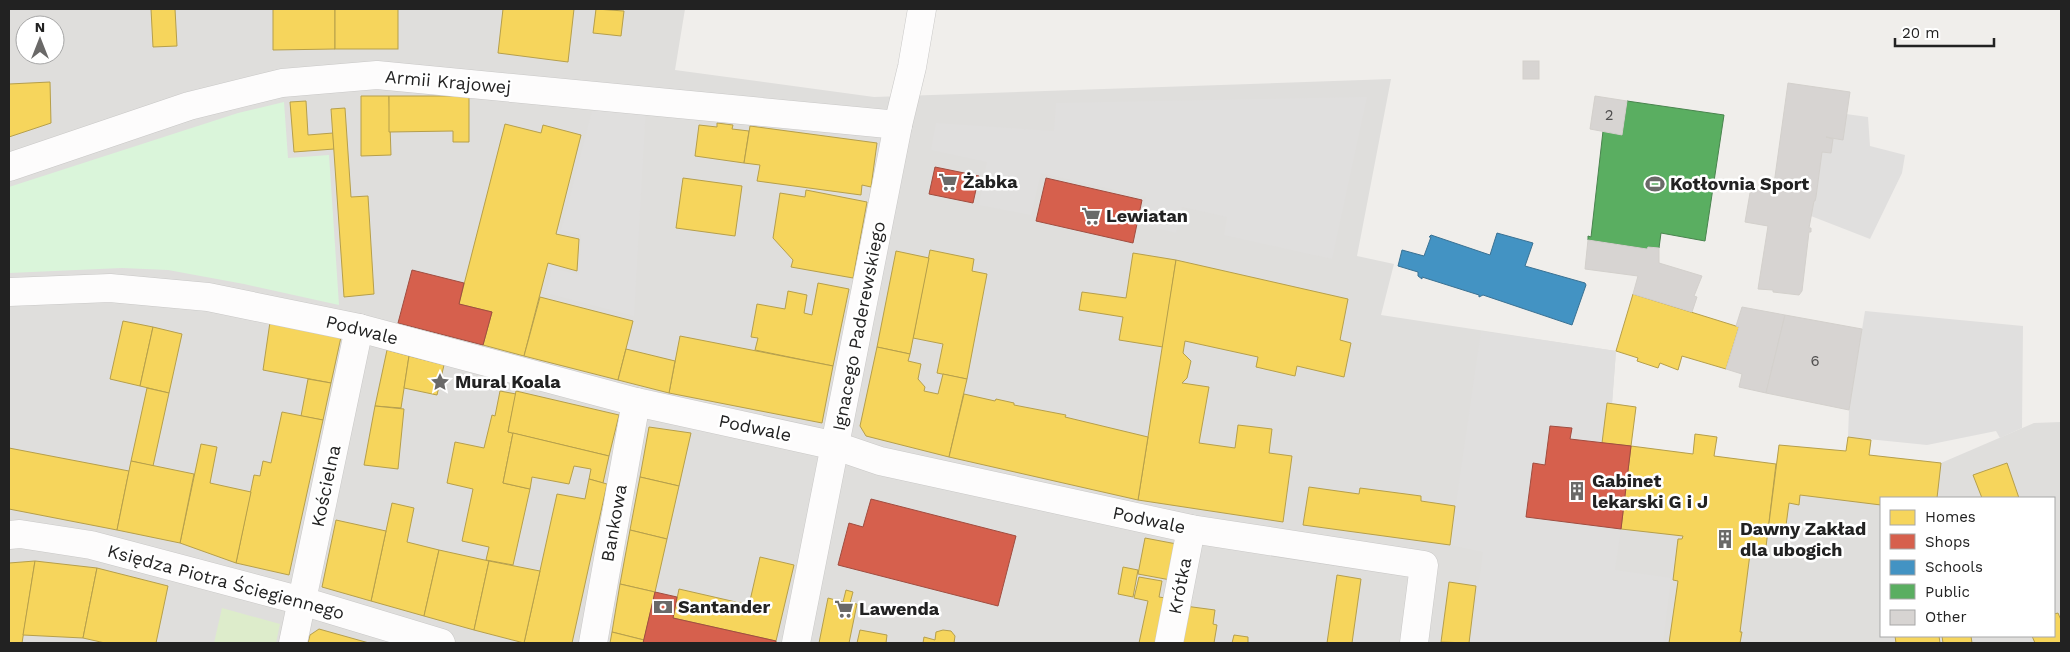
<svg xmlns="http://www.w3.org/2000/svg" width="2070" height="652" font-family="'Work Sans',sans-serif">
<style>
.residential{fill:#dfdedc;fill-rule:evenodd}
.grass{fill:#ddeccb}
.park{fill:#daf5da}
.parking{fill:#e0dfde}
.homes{fill:#f6d55c;stroke:#b69f4b}
.shops{fill:#d6604d;stroke:#a04d40}
.schools{fill:#4393c3;stroke:#397193}
.public{fill:#5aae61;stroke:#49844e}
.building{fill:#d7d4d2;stroke:#d3d0cc}
.lines{fill:none;stroke-linecap:round;stroke-linejoin:round}
.street-casing{stroke:#c9c8c7;stroke-width:29}
.street{stroke:#fdfcfc;stroke-width:28}
.labels{text-anchor:middle;stroke-width:5;stroke-linejoin:round;paint-order:stroke}
.number-label{font-size:15px;fill:#4f4e4e}
.street-label{font-size:18px;fill:#222;stroke:#fff}
.poi-label{font-size:18px;font-weight:bold;fill:#222;stroke:#fff;text-anchor:start}
</style>
<rect width="100%" height="100%" fill="#f0eeeb"/>
<!-- residential -->
<path class="residential" d="M9,9H685L675,70L874,97L1391,79L1357,256L1394,264L1381,315L1616,351L1612,403L1636,407L1631,446L1693,454L1695,434L1717,437L1714,456L1776,464L1779,445L1846,451L1848,437L1871,440L1869,455L1941,463L2034,423L2061,422V643H9ZM25,25H55V55H25ZM1881,498H2054V636H1881Z"/>
<!-- grass -->
<polygon class="grass" points="222,608 280,624 276,643 214,643"/>
<!-- park -->
<polygon class="park" points="284,102 288,158 329,155 339,305 244,284 168,270 122,268 9,273 9,187 238,113"/>
<!-- parking -->
<g class="parking">
<polygon points="1367,97 1332,259 1224,235 1227,217 1182,207 1176,233 1140,224 1146,197 1041,173 1031,215 979,205 987,162 931,150 936,123 1054,131 1056,103"/>
<polygon points="594,103 646,107 634,316 546,293 552,268 579,275 581,235 561,230"/>
<polygon points="1846,114 1868,117 1870,146 1905,155 1902,173 1870,239 1811,216 1814,201 1815,201 1816,198 1822,152 1831,153 1826,137 1843,139"/>
<polygon points="1865,311 2023,326 2022,428 2000,438 1996,431 1927,445 1848,437 1849,410"/>
<polygon points="1481,331 1616,351 1612,404 1607,403 1602,443 1570,439 1572,428 1550,426 1545,465 1533,464 1526,516 1621,529 1615,570 1671,578 1663,643 1471,643 1483,552 1450,545"/>
</g>
<!-- homes -->
<g class="homes">
<polygon points="151,9 175,9 177,46 153,47"/>
<polygon points="273,9 335,9 335,49 273,50"/>
<rect x="335" y="9" width="63" height="40"/>
<polygon points="503,9 574,9 568,62 498,53"/>
<polygon points="596,9 624,11 621,36 593,33"/>
<polygon points="50,82 51,123 9,137 9,84"/>
<polygon points="361,96 389,96 391,155 361,156"/>
<polygon points="389,96 469,96 469,142 453,142 453,131 389,132"/>
<polygon points="306,101 308,135 333,133 334,149 294,152 290,102"/>
<polygon points="345,108 351,197 368,196 374,294 344,297 331,109"/>
<polygon points="717,123 733,125 732,129 749,131 744,163 695,156 699,125 717,127"/>
<polygon points="505,124 541,133 543,125 581,135 556,234 579,239 577,271 548,263 524,356 483,345 492,312 459,304"/>
<polygon points="750,126 877,143 871,187 862,185 861,195 757,181 760,165 744,163"/>
<polygon points="683,178 742,186 735,236 676,228"/>
<polygon points="806,190 867,202 853,278 791,267 793,260 773,238 780,193 805,197"/>
<polygon points="930,250 974,259 972,271 987,274 967,379 937,373 943,344 913,338"/>
<polygon points="896,251 929,258 910,354 877,347"/>
<polygon points="1133,253 1176,260 1163,347 1119,340 1123,317 1079,310 1082,292 1126,298"/>
<polygon points="1176,260 1348,299 1340,340 1351,343 1344,377 1297,366 1295,376 1256,367 1258,357 1185,341 1183,353 1191,361 1187,378 1182,383 1209,387 1199,443 1235,448 1238,425 1272,429 1269,453 1292,456 1283,522 1138,500"/>
<polygon points="818,283 849,289 833,366 755,350 758,338 751,337 757,304 785,309 788,291 807,295 804,313 812,315"/>
<polygon points="1633,294 1739,327 1726,369 1682,356 1678,370 1660,363 1658,368 1637,361 1638,358 1616,351"/>
<polygon points="540,297 633,321 618,380 524,356"/>
<polygon points="123,321 153,327 140,386 110,379"/>
<polygon points="270,322 341,337 331,383 263,370"/>
<polygon points="153,327 182,334 169,393 140,386"/>
<polygon points="680,336 833,366 822,423 669,393"/>
<polygon points="877,347 910,354 908,361 921,364 918,379 925,387 924,391 938,394 943,374 967,379 949,457 866,436 860,426"/>
<polygon points="626,349 675,361 669,393 618,380"/>
<polygon points="387,350 409,356 401,408 375,406"/>
<polygon points="409,356 444,365 437,395 404,388"/>
<polygon points="308,379 331,383 323,420 301,416"/>
<polygon points="147,388 169,393 153,466 131,461"/>
<polygon points="500,391 516,394 508,432 513,433 503,483 530,489 513,565 486,560 489,547 462,541 473,489 447,483 455,442 484,448 492,415 495,416"/>
<polygon points="516,391 619,415 609,456 508,432"/>
<polygon points="964,394 995,401 996,399 1014,403 1014,405 1066,415 1065,417 1148,437 1138,500 949,457"/>
<polygon points="1607,403 1636,407 1631,446 1602,443"/>
<polygon points="375,406 404,409 398,469 364,465"/>
<polygon points="282,412 323,420 289,575 236,563 254,475 260,476 263,461 271,463"/>
<polygon points="649,427 691,433 679,486 640,477"/>
<polygon points="513,433 609,456 603,483 589,479 591,469 574,466 569,484 532,477 530,489 503,483"/>
<polygon points="1695,434 1717,437 1714,456 1776,464 1766,547 1751,546 1740,632 1742,632 1740,643 1669,643 1678,581 1673,580 1678,539 1682,539 1683,536 1621,529 1631,446 1693,454"/>
<polygon points="1848,437 1871,440 1869,455 1941,463 1937,498 1881,498 1881,505 1800,495 1799,505 1789,503 1785,533 1768,531 1779,445 1846,451"/>
<polygon points="201,444 217,447 210,483 251,492 236,563 180,543"/>
<polygon points="9,448 129,471 117,530 9,509"/>
<polygon points="131,461 194,474 180,543 117,530"/>
<polygon points="2007,463 2019,498 1982,498 1973,475"/>
<polygon points="640,477 679,486 667,539 630,530"/>
<polygon points="589,479 607,484 572,643 524,643 557,494 585,499"/>
<polygon points="1309,487 1359,494 1360,488 1421,496 1421,501 1455,506 1450,545 1303,525"/>
<polygon points="392,503 414,508 407,542 439,550 424,616 371,601"/>
<polygon points="336,520 386,531 371,601 322,587"/>
<polygon points="630,530 667,539 655,592 620,584"/>
<polygon points="1145,538 1182,545 1176,581 1138,574"/>
<polygon points="439,550 489,561 474,630 424,616"/>
<polygon points="760,557 794,565 776,641 673,618 679,589 749,605"/>
<polygon points="35,561 22,643 9,643 9,563"/>
<polygon points="35,561 97,568 83,638 23,635"/>
<polygon points="489,561 540,571 524,643 474,630"/>
<polygon points="1123,567 1138,570 1133,597 1118,594"/>
<polygon points="97,568 168,586 156,643 105,643 83,638"/>
<polygon points="1337,575 1361,579 1352,643 1327,643"/>
<polygon points="1139,577 1162,581 1159,597 1172,599 1164,643 1139,643 1148,601 1134,598"/>
<polygon points="1449,582 1476,586 1469,643 1441,642"/>
<polygon points="620,584 655,592 644,640 612,632"/>
<polygon points="846,590 853,592 850,603 857,604 849,643 819,643 828,598 843,602"/>
<polygon points="1185,606 1215,610 1213,624 1217,625 1214,643 1180,643"/>
<polygon points="2058,613 2061,620 2061,643 2035,643 2032,636 2054,636 2054,614"/>
<polygon points="319,629 369,643 308,643 310,635"/>
<polygon points="860,630 887,635 886,643 857,643"/>
<polygon points="943,630 951,631 955,636 954,643 923,643 924,637 935,640 936,632"/>
<polygon points="612,632 644,640 643,643 610,643"/>
<polygon points="1234,635 1248,637 1248,643 1232,643"/>
<polygon points="1895,636 1939,636 1940,643 1896,643"/>
<polygon points="1942,636 1971,636 1972,643 1943,643"/>
</g>
<!-- shops -->
<g class="shops">
<polygon points="935,167 979,176 973,203 929,194"/>
<polygon points="1046,178 1142,200 1133,243 1036,221"/>
<polygon points="412,270 464,283 459,304 492,312 483,345 398,323"/>
<polygon points="1550,426 1572,428 1570,439 1631,446 1621,529 1526,517 1533,463 1545,465"/>
<polygon points="871,499 1016,536 998,606 838,565 849,523 863,527"/>
<polygon points="655,592 677,597 673,618 776,641 776,643 643,643"/>
</g>
<!-- schools -->
<polygon class="schools" points="1497,233 1533,243 1525,266 1585,283 1586,285 1572,325 1483,295 1479,297 1479,295 1422,277 1422,279 1418,276 1418,272 1398,266 1402,250 1424,256 1431,237 1429,237 1431,235 1490,255"/>
<!-- public -->
<polygon class="public" points="1627,101 1724,115 1705,241 1661,233 1659,248 1648,247 1647,249 1588,240 1588,236 1591,237 1603,131 1622,135"/>
<!-- building -->
<g class="building">
<rect x="1523" y="61" width="16" height="18"/>
<polygon points="1788,83 1850,92 1843,140 1826,137 1833,139 1831,153 1822,152 1816,197 1815,201 1814,201 1809,228 1811,228 1811,232 1809,232 1802,291 1799,295 1773,292 1773,290 1758,289 1768,226 1745,222 1751,187 1773,191"/>
<polygon points="1595,96 1627,101 1622,135 1590,129"/>
<polygon points="1588,240 1647,249 1648,247 1659,248 1659,263 1702,276 1694,296 1697,297 1692,312 1633,294 1638,276 1585,269"/>
<polygon points="1742,307 1785,315 1766,393 1739,387 1742,374 1726,369 1739,327 1736,326"/>
<polygon points="1785,315 1862,329 1849,410 1766,393"/>
</g>
<g class="lines">
<!-- street casing -->
<g class="street-casing">
<g id="street">
<polyline points="9,167 189,106 282,83 377,75 898,125"/>
<polyline points="9,292 110,288 208,297 359,328 636,402 836,446 880,461 1191,529 1424,565 1414,643"/>
<polyline points="9,535 20,534 91,545 302,601 441,643"/>
<polyline points="293,643 359,328"/>
<polyline points="593,643 636,402"/>
<polyline points="796,643 898,125 912,67 922,9"/>
<polyline points="1169,643 1191,529"/>
</g>
</g>
<!-- street -->
<use href="#street" class="street"/>
</g>
<!-- icons -->
<defs>
<g id="supermarket-bare" transform="scale(1.5)"><path d="M-6-5.5h2.5l.6 2H6L4.5 2H-2.5L-4.4-4H-6ZM-1.5 3.2a1.3 1.3 0 1 0 .1 0ZM3 3.2a1.3 1.3 0 1 0 .1 0Z" fill="#6a6968" stroke="#fff" stroke-width="2.5" paint-order="stroke"/></g>
<g id="stadium-bare" transform="scale(1.5)"><path d="M0-5a6.5 5 0 1 0 0 10a6.5 5 0 1 0 0-10ZM-3.5-1.8h7v3.6h-7Z" fill="#6a6968" stroke="#fff" stroke-width="2.5" paint-order="stroke"/></g>
<g id="sight-bare" transform="scale(1.5)"><path d="M0-6L1.8-2.2L6-1.7L2.9 1.2L3.7 5.4L0 3.3L-3.7 5.4L-2.9 1.2L-6-1.7L-1.8-2.2Z" fill="#6a6968" stroke="#fff" stroke-width="2.5" paint-order="stroke"/></g>
<g id="building-bare" transform="scale(1.5)"><path d="M-4-6H4V6H1V3H-1V6H-4ZM-2.5-4.3h1.7v1.8h-1.7ZM.8-4.3h1.7v1.8H.8ZM-2.5-1h1.7V.8h-1.7ZM.8-1h1.7V.8H.8Z" fill="#6a6968" stroke="#fff" stroke-width="2.5" paint-order="stroke"/></g>
<g id="bank-bare" transform="scale(1.5)"><path d="M-6-4H6V4H-6ZM0-2.3a2.3 2.3 0 1 0 0 4.6a2.3 2.3 0 1 0 0-4.6Z" fill="#6a6968" stroke="#fff" stroke-width="2.5" paint-order="stroke"/></g>
</defs>
<g fill-rule="evenodd">
<use href="#supermarket-bare" x="948" y="182"/>
<use href="#stadium-bare" x="1655" y="184"/>
<use href="#supermarket-bare" x="1091" y="216"/>
<use href="#sight-bare" x="440" y="382"/>
<use href="#building-bare" x="1577" y="491"/>
<use href="#building-bare" x="1725" y="539"/>
<use href="#bank-bare" x="663" y="607"/>
<use href="#supermarket-bare" x="844" y="609"/>
</g>
<g class="labels">
<!-- number labels -->
<g class="number-label">
<text x="1609" y="120">2</text>
<text x="1815" y="366">6</text>
</g>
<!-- street labels -->
<g class="street-label">
<text transform="translate(448 82) rotate(5)" y="6">Armii Krajowej</text>
<text transform="translate(859 326) rotate(-79)" y="6">Ignacego Paderewskiego</text>
<text transform="translate(362 330) rotate(14)" y="6">Podwale</text>
<text transform="translate(755 428) rotate(12)" y="6">Podwale</text>
<text transform="translate(326 486) rotate(-78)" y="6">Kościelna</text>
<text transform="translate(1149 520) rotate(12)" y="6">Podwale</text>
<text transform="translate(614 523) rotate(-80)" y="6">Bankowa</text>
<text transform="translate(226 582) rotate(15)" y="6">Księdza Piotra Ściegiennego</text>
<text transform="translate(1180 586) rotate(-79)" y="6">Krótka</text>
</g>
<!-- poi labels -->
<g class="poi-label">
<text x="963" y="188">Żabka</text>
<text x="1670" y="190">Kotłovnia Sport</text>
<text x="1106" y="222">Lewiatan</text>
<text x="455" y="388">Mural Koala</text>
<text x="1592" y="487">Gabinet<tspan x="1592" dy="21">lekarski G i J</tspan></text>
<text x="1740" y="535">Dawny Zakład<tspan x="1740" dy="21">dla ubogich</tspan></text>
<text x="678" y="613">Santander</text>
<text x="859" y="615">Lawenda</text>
</g>
</g>
<!-- border -->
<rect width="2070" height="652" fill="none" stroke="#222222" stroke-width="20"/>
<!-- legend -->
<rect x="1880" y="497" width="175" height="140" fill="#ffffff" stroke="#a7a7a7"/>
<rect x="1890" y="510" width="25" height="15" fill="#f6d55c" stroke="#a7a7a7"/>
<text x="1925" y="522" font-size="15" fill="#222222">Homes</text>
<rect x="1890" y="534" width="25" height="15" fill="#d6604d" stroke="#a7a7a7"/>
<text x="1925" y="547" font-size="15" fill="#222222">Shops</text>
<rect x="1890" y="560" width="25" height="15" fill="#4393c3" stroke="#a7a7a7"/>
<text x="1925" y="572" font-size="15" fill="#222222">Schools</text>
<rect x="1890" y="584" width="25" height="15" fill="#5aae61" stroke="#a7a7a7"/>
<text x="1925" y="597" font-size="15" fill="#222222">Public</text>
<rect x="1890" y="610" width="25" height="15" fill="#d7d4d2" stroke="#a7a7a7"/>
<text x="1925" y="622" font-size="15" fill="#222222">Other</text>
<!-- north arrow -->
<g transform="translate(40 40)"><circle r="24" fill="#ffffff" stroke="#a7a7a7"/>
<path d="M0-4L9 19L0 12L-9 19Z" fill="#6a6968"/>
<text y="-8" font-size="14" font-weight="bold" text-anchor="middle" fill="#222222">N</text>
</g>
<!-- scale -->
<path d="M1895 38v8h99v-8" fill="none" stroke="#222222" stroke-width="2.5"/>
<text x="1902" y="38" font-size="15" fill="#222222" stroke="#ffffff" stroke-width="4" paint-order="stroke">20 m</text>
</svg>
